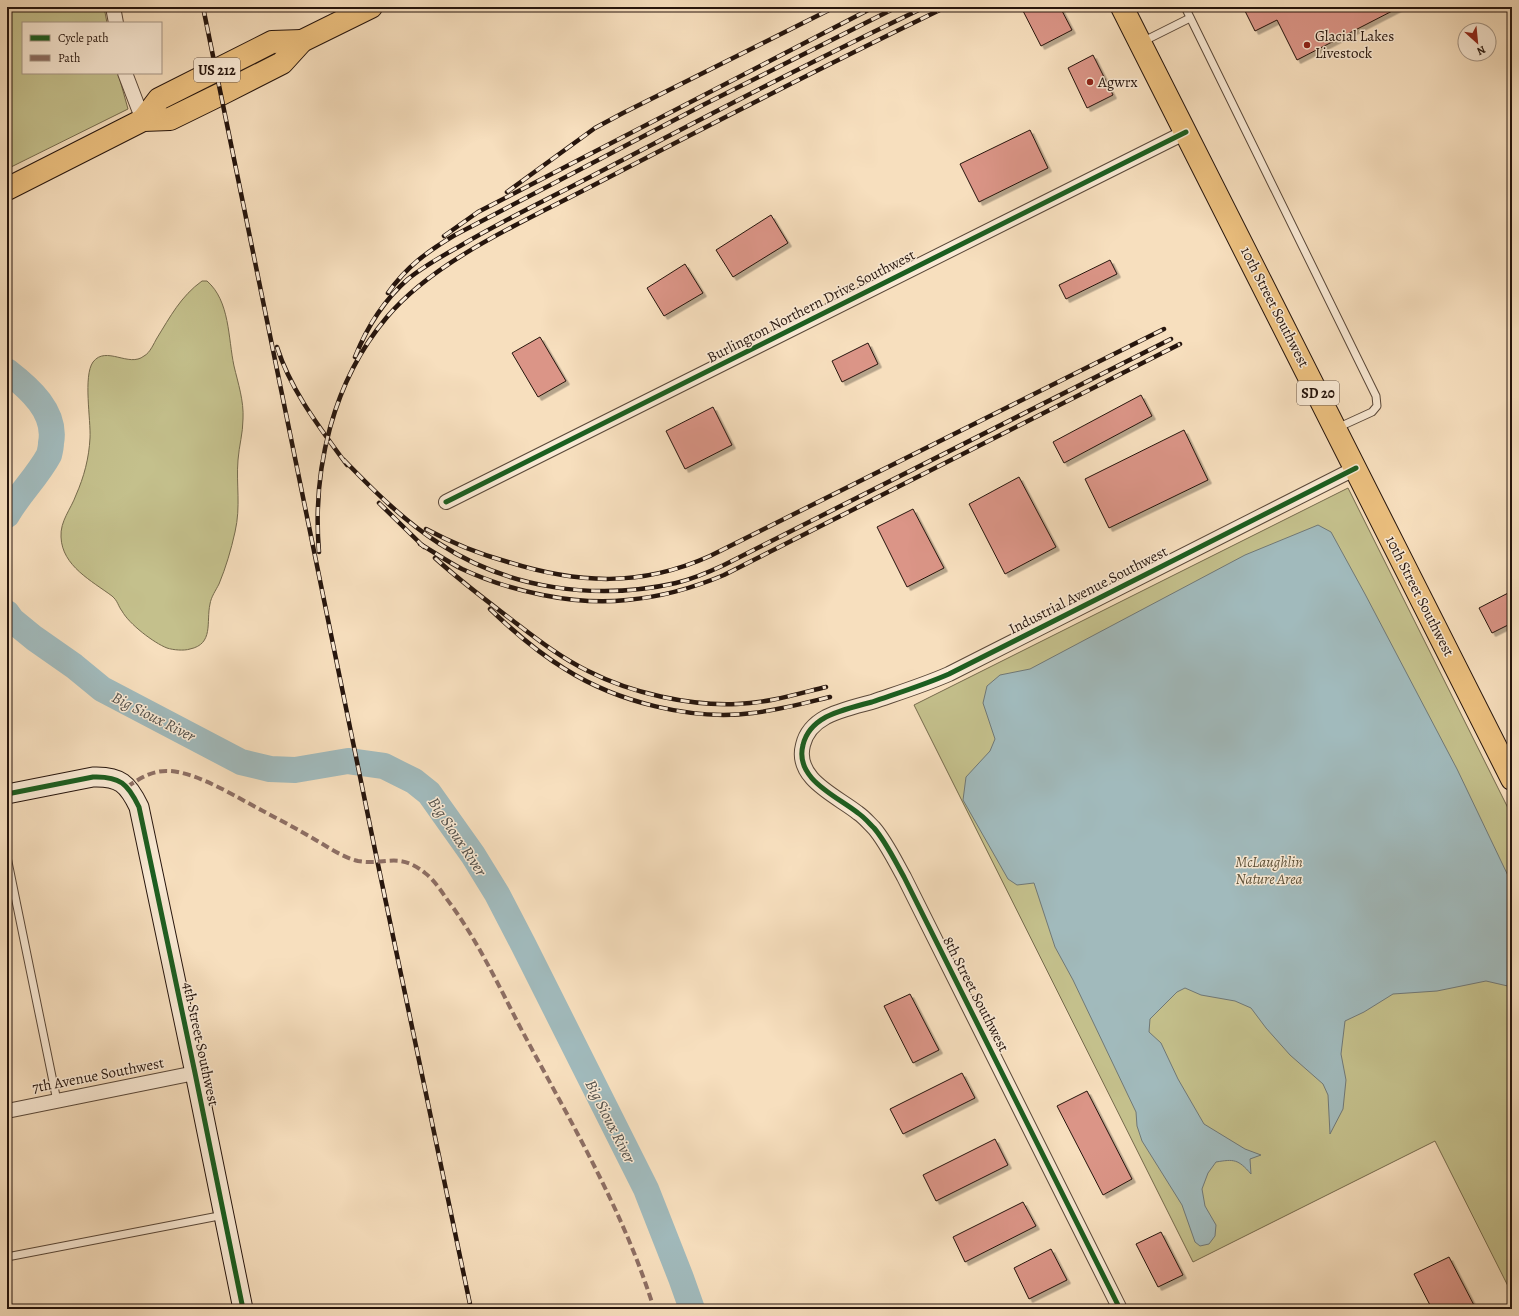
<svg xmlns="http://www.w3.org/2000/svg" width="1519" height="1316" font-family="Alegreya,serif">
<style>
.green{fill:#c4c08c;stroke:#756a4c}
.water{fill:#a1babc;stroke:#707876}
.lines{fill:none;stroke-linecap:round;stroke-linejoin:round}
.river{stroke:#a1babc;stroke-width:26}
.building{fill:#db9587;stroke:#26150d;filter:url(#shadow)}
.lane-casing{stroke:#5a4839;stroke-width:9}
.street-casing{stroke:#5a4839;stroke-width:16}
.secondary-casing{stroke:#26150d;stroke-width:21}
.primary-casing{stroke:#26150d;stroke-width:24}
.lane{stroke:#faead5;stroke-width:7}
.street{stroke:#faead5;stroke-width:14}
.secondary{stroke:#faead5;stroke-width:19}
.primary{stroke:#ecc07f;stroke-width:22}
.rail-casing{stroke:#26150d;stroke-width:4.5}
.rail{stroke:#faead5;stroke-width:3;stroke-dasharray:9;stroke-linecap:butt}
.quiet{stroke:#8d6e63;stroke-width:4;stroke-dasharray:8 4;stroke-linecap:butt}
.cycleway-casing{stroke:#faead5;stroke-width:8}
.cycleway{stroke:#1b5e20;stroke-width:5}
.poi-dot{fill:#8f2418;stroke:#faead5;stroke-width:1.5}
.labels{text-anchor:middle;stroke-width:3;stroke-linejoin:round;paint-order:stroke}
.shield{fill:#faead5;stroke:#665549;stroke-width:1}
.shield-label{font-size:14px;font-weight:bold;fill:#26150d}
.poi-label{font-size:15px;fill:#26150d;stroke:#faead5;text-anchor:start}
.street-label{font-size:15px;fill:#26150d;stroke:#faead5}
.park-label{font-size:15px;font-style:italic;fill:#5d5139;stroke:#faead5}
.water-label{font-size:16px;font-style:italic;fill:#514f4a;stroke:#faead5}
</style>
<defs>
<filter id="shadow"><feDropShadow dx="3.5" dy="3.5" stdDeviation="0" flood-color="#0004"/></filter>
</defs>
<rect width="100%" height="100%" fill="#f7dfbe"/>
<filter id="stains"><feTurbulence type="fractalNoise" baseFrequency=".005" numOctaves="4"/><feColorMatrix values="0 0 0 0 .2 0 0 0 0 .09 0 0 0 0 .02 0 0 0 .5 -.17"/></filter>
<radialGradient id="worn" r=".72"><stop offset=".6" stop-color="#630" stop-opacity="0"/><stop offset="1" stop-color="#630" stop-opacity=".3"/></radialGradient>
<!-- green -->
<g class="green">
<polygon points="7,7 104,7 107,23 23,23 23,73 118,73 128,109 7,169"/>
<path d="M202,281H207C230,301 228,338 234,366C238,383 244,401 243,419C243,433 239,446 238,460C236,485 241,506 235,532C231,550 226,567 219,584C216,590 211,597 210,604C206,622 214,644 190,649C184,651 173,650 167,648C154,643 129,624 122,611C118,606 118,601 112,596C92,581 62,566 61,537C60,521 71,509 76,495C84,477 89,458 90,438C91,420 83,376 93,362C106,345 129,368 144,356C150,353 154,343 157,338C170,317 181,296 202,281Z"/>
<polygon points="1348,488 1512,816 1512,1294 1435,1141 1193,1262 914,705"/>
</g>
<!-- water -->
<path class="water" d="M1318,525L1331,532L1365,594L1457,769L1512,884V987L1486,981L1437,991L1393,994L1364,1012L1345,1021L1341,1054L1346,1080L1343,1109L1330,1134L1328,1095L1323,1084L1290,1055L1266,1028L1251,1008L1235,1001L1201,995L1185,988L1177,992L1150,1019L1149,1032L1161,1043L1178,1079L1204,1124L1245,1149L1261,1155L1250,1159L1251,1174C1238,1159 1234,1159 1216,1162L1208,1173L1202,1189L1205,1206L1216,1225L1215,1236L1209,1244L1200,1246L1195,1242L1182,1205L1142,1141L1137,1126L1136,1112L1073,980L1055,947L1034,883L1017,885L1008,879L963,800L966,777L990,751L995,739L983,703L987,686L1000,675L1030,669L1245,555Z"/>
<g class="lines">
<!-- river -->
<g class="river">
<path d="M7,371C29,388 57,412 51,443C51,447 50,451 49,455C37,477 19,494 7,515"/>
<polyline points="7,613 12,620 34,638 74,666 102,689 241,762 270,769 295,770 348,761 384,766 414,781 429,793 473,855 497,894 523,944 646,1189 681,1278 692,1309"/>
</g>
</g>
<!-- building -->
<g class="building">
<polygon points="1021,7 1060,7 1072,30 1041,46"/>
<polygon points="1243,7 1400,7 1297,60 1277,20 1255,31"/>
<polygon points="1093,55 1113,95 1087,108 1068,68"/>
<polygon points="1030,130 1048,168 979,202 960,164"/>
<polygon points="771,215 788,243 733,277 716,250"/>
<polygon points="1110,260 1117,274 1066,299 1059,285"/>
<polygon points="685,264 703,293 664,316 647,288"/>
<polygon points="540,337 566,381 538,397 512,353"/>
<polygon points="868,343 878,364 842,382 832,361"/>
<polygon points="1141,395 1152,416 1064,463 1053,442"/>
<polygon points="713,407 732,445 685,469 666,431"/>
<polygon points="1184,430 1208,480 1109,528 1085,479"/>
<polygon points="1019,477 1056,547 1005,574 969,504"/>
<polygon points="913,509 944,568 907,587 877,527"/>
<polygon points="1512,591 1512,623 1492,633 1479,608"/>
<polygon points="910,994 939,1050 913,1063 884,1006"/>
<polygon points="962,1073 975,1098 903,1134 890,1109"/>
<polygon points="1087,1091 1132,1179 1103,1195 1057,1106"/>
<polygon points="995,1139 1008,1165 936,1201 923,1175"/>
<polygon points="1023,1202 1036,1226 965,1262 953,1237"/>
<polygon points="1161,1232 1183,1275 1158,1287 1136,1244"/>
<polygon points="1051,1249 1067,1280 1029,1299 1014,1268"/>
<polygon points="1449,1257 1476,1309 1432,1309 1414,1274"/>
</g>
<g class="lines">
<!-- lane casing -->
<g class="lane-casing">
<g id="lane">
<polyline points="1185,7 1376,396 1377,406 1372,412 1337,428"/>
<polyline points="1142,42 1190,18"/>
<polyline points="7,857 57,1101"/>
<polyline points="7,1257 224,1215"/>
</g>
</g>
<!-- street casing -->
<g class="street-casing">
<g id="street">
<polyline points="113,7 116,23"/>
<polyline points="125,73 143,120"/>
<polyline points="446,502 1186,132"/>
<polyline points="7,1111 195,1073"/>
<path d="M1120,1309L904,877C895,861 886,842 874,828C869,823 864,817 858,813C837,796 794,779 803,745C806,732 815,723 826,717C840,710 856,706 872,702C898,693 924,685 949,674L1356,468"/>
</g>
</g>
<!-- secondary casing -->
<g class="secondary-casing">
<path id="secondary" d="M7,794L93,777C120,776 128,784 139,807L195,1073L243,1309"/>
</g>
<!-- primary casing -->
<g class="primary-casing">
<g id="primary">
<polyline points="1122,7 1512,779"/>
<polyline points="143,120 159,99 272,42 302,41"/>
<polyline points="7,189 143,120 170,119 221,94 282,63 302,41 371,7"/>
</g>
</g>
<!-- lane -->
<use href="#lane" class="lane"/>
<!-- street -->
<use href="#street" class="street"/>
<!-- secondary -->
<use href="#secondary" class="secondary"/>
<!-- primary -->
<use href="#primary" class="primary"/>
<!-- rail casing -->
<g class="rail-casing">
<g id="rail">
<polyline points="203,7 375,850 471,1309"/>
<polyline points="507,192 595,128 623,113 835,7"/>
<polyline points="444,236 478,212 874,7"/>
<path d="M388,293C406,267 428,251 455,235L703,105L897,7"/>
<path d="M277,347C291,391 320,428 347,465"/>
<path d="M355,357C367,327 383,301 408,279C424,266 442,256 460,246C502,221 546,200 590,177C701,119 812,61 925,7"/>
<path d="M344,460C374,491 404,521 440,544C509,589 596,601 676,583C693,579 709,572 724,565L1171,339"/>
<polyline points="379,503 424,547"/>
<path d="M426,529C452,543 479,554 508,562C578,584 641,587 710,556L1164,329"/>
<path d="M420,544C434,552 448,562 462,569C509,591 575,606 627,600C661,597 693,588 724,575L1180,344"/>
<path d="M319,552C312,469 333,381 387,317C436,259 527,220 594,185C711,124 828,64 946,7"/>
<path d="M435,558C458,579 483,598 508,617C533,636 559,657 588,671C631,693 689,706 737,704C768,703 797,694 826,687"/>
<path d="M490,609C513,631 537,652 565,669C617,702 692,721 753,713C779,710 805,703 830,697"/>
</g>
</g>
<!-- rail -->
<use href="#rail" class="rail"/>
<!-- quiet -->
<path class="quiet" d="M127,787C140,778 153,770 169,771C197,772 238,798 263,811C280,820 297,829 314,839C328,847 342,857 358,861C385,866 398,851 425,873C433,879 440,889 446,898C475,936 496,980 518,1023C567,1116 623,1208 654,1309"/>
<!-- cycleway casing -->
<g class="cycleway-casing">
<g id="cycleway">
<polyline points="446,502 1186,132"/>
<path d="M7,794L93,777C120,776 128,784 139,807L195,1073L243,1309"/>
<path d="M1120,1309L904,877C895,861 886,842 874,828C869,823 864,817 858,813C837,796 794,779 803,745C806,732 815,723 826,717C840,710 856,706 872,702C898,693 924,685 949,674L1356,468"/>
</g>
</g>
<!-- cycleway -->
<use href="#cycleway" class="cycleway"/>
</g>
<!-- markers -->
<g class="poi-dot">
<circle cx="1307" cy="45" r="4"/>
<circle cx="1090" cy="82" r="4"/>
</g>
<g class="labels">
<!-- shield labels -->
<g class="shield">
<rect x="194" y="58" width="46" height="24" rx="3"/>
<rect x="1297" y="381" width="42" height="24" rx="3"/>
</g>
<g class="shield-label">
<text x="217" y="75">US 212</text>
<text x="1318" y="398">SD 20</text>
</g>
<!-- poi labels -->
<g class="poi-label">
<text x="1315" y="41">Glacial Lakes<tspan x="1315" dy="17">Livestock</tspan></text>
<text x="1098" y="87">Agwrx</text>
</g>
<!-- street labels -->
<g class="street-label">
<text transform="translate(811 306) rotate(-27)" y="5">Burlington Northern Drive Southwest</text>
<text transform="translate(1275 307) rotate(63)" y="5">10th Street Southwest</text>
<text transform="translate(1088 590) rotate(-27)" y="5">Industrial Avenue Southwest</text>
<text transform="translate(1420 596) rotate(63)" y="5">10th Street Southwest</text>
<text transform="translate(976 994) rotate(63)" y="5">8th Street Southwest</text>
<text transform="translate(201 1044) rotate(78)" y="5">4th Street Southwest</text>
<text transform="translate(98 1075) rotate(-11)" y="5">7th Avenue Southwest</text>
</g>
<!-- park labels -->
<g class="park-label">
<text x="1269" y="867">McLaughlin<tspan x="1269" dy="17">Nature Area</tspan></text>
</g>
<!-- water labels -->
<g class="water-label">
<text transform="translate(154 716) rotate(27)" y="6">Big Sioux River</text>
<text transform="translate(458 836) rotate(56)" y="6">Big Sioux River</text>
<text transform="translate(611 1121) rotate(63)" y="6">Big Sioux River</text>
</g>
</g>
<!-- margin -->
<rect width="1519" height="1316" fill="none" stroke="#f7dfbe" stroke-width="24"/>
<rect x="8" y="8" width="1503" height="1300" fill="none" stroke="#26150d" stroke-width="2"/>
<rect x="12" y="12" width="1495" height="1292" fill="none" stroke="#26150d"/>
<!-- legend -->
<rect x="22" y="22" width="140" height="52" fill="#faead5" stroke="#a59585"/>
<rect x="30" y="35" width="20" height="6" fill="#1b5e20" stroke="#a59585"/>
<text x="58" y="42" font-size="12" fill="#26150d">Cycle path</text>
<rect x="30" y="55" width="20" height="6" fill="#8d6e63" stroke="#a59585"/>
<text x="58" y="62" font-size="12" fill="#26150d">Path</text>
<!-- north arrow -->
<g transform="translate(1477 42) rotate(153)"><circle r="19" fill="#faead5" stroke="#a59585"/>
<path d="M0-3L7 15L0 10L-7 15Z" fill="#8f2418"/>
<text y="-6" font-size="11" font-weight="bold" text-anchor="middle" fill="#26150d">N</text>
</g>
<rect width="100%" height="100%" filter="url(#stains)"/>
<rect width="100%" height="100%" fill="url(#worn)"/>
</svg>
